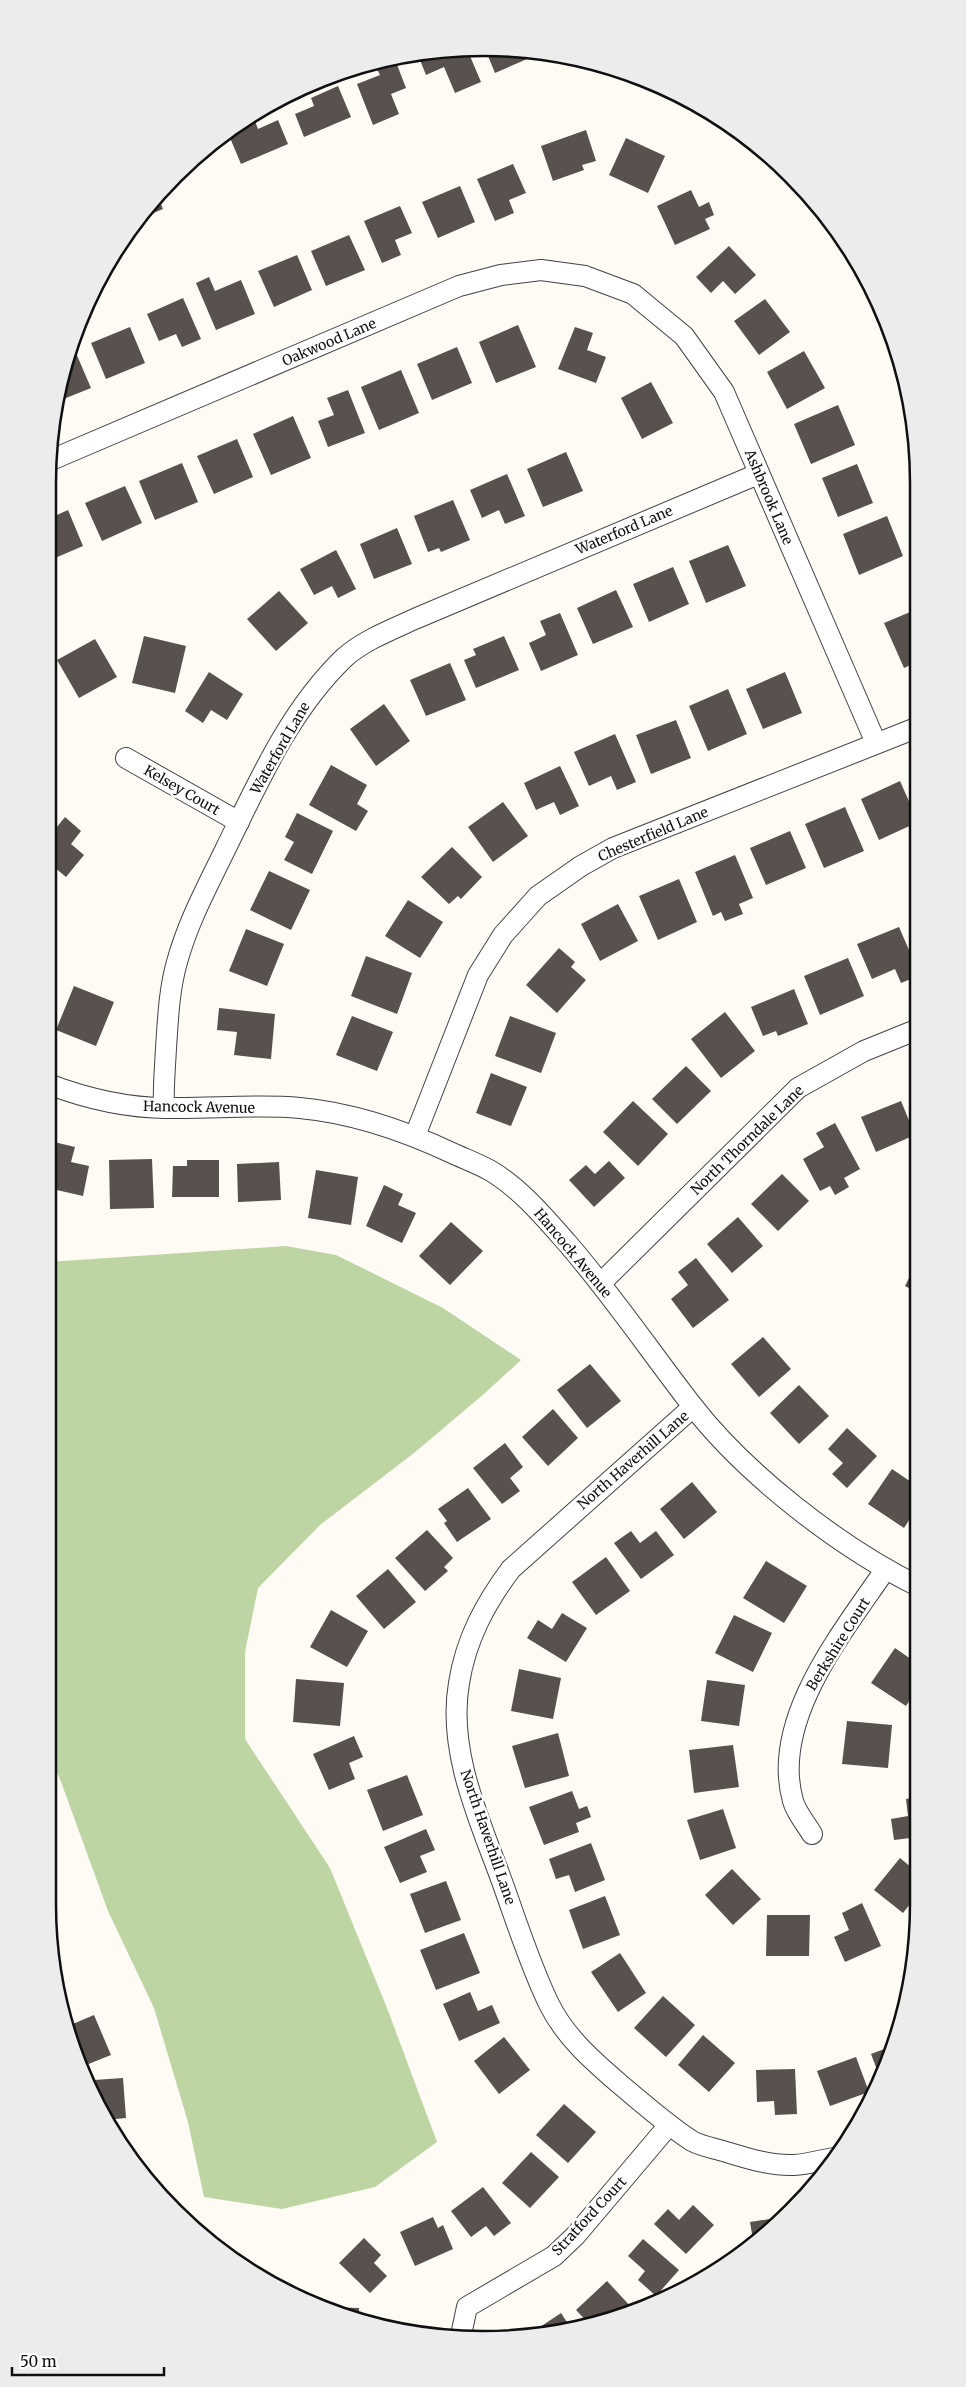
<svg xmlns="http://www.w3.org/2000/svg" width="966" height="2387" font-family="Merriweather,serif">
<style>
.forest{fill:#bdd4a3}
.building{fill:#58514e}
.lines{fill:none;stroke-linecap:round;stroke-linejoin:round}
.minor-casing{stroke:#434343;stroke-width:22}
.minor{stroke:#fff;stroke-width:20}
.labels{text-anchor:middle;stroke-width:5;stroke-linejoin:round;paint-order:stroke}
.street-label{font-size:14px;fill:#101010;stroke:#fff}
.rim{fill:none;stroke:#101010;stroke-width:2.5}
</style>
<rect width="100%" height="100%" fill="#fefbf5"/>
<!-- forest -->
<polygon class="forest" points="286,1246 336,1255 443,1308 521,1360 485,1393 414,1453 320,1525 258,1588 245,1652 245,1739 330,1868 387,2008 437,2142 375,2187 282,2209 204,2197 188,2122 154,2008 108,1911 60,1779 48,1753 48,1262"/>
<!-- building -->
<g class="building">
<polygon points="454,48 467,49 481,82 455,93 444,67 426,75 418,55"/>
<polygon points="488,50 540,51 541,53 495,73 486,51"/>
<polygon points="396,62 406,88 391,94 399,114 373,125 357,84 380,75 377,69"/>
<polygon points="338,86 351,117 304,137 295,114 314,106 311,98"/>
<polygon points="278,120 288,144 241,164 228,133 255,121 258,129"/>
<polygon points="586,130 596,161 582,165 584,170 553,181 541,146"/>
<polygon points="626,138 665,156 648,193 609,175"/>
<polygon points="513,164 526,193 509,200 514,213 495,221 477,179"/>
<polygon points="460,186 475,222 438,238 422,202"/>
<polygon points="691,190 699,207 709,202 714,215 705,219 710,229 675,245 657,206"/>
<polygon points="157,195 163,209 139,219 155,196"/>
<polygon points="400,206 412,233 395,240 401,255 382,263 364,221"/>
<polygon points="349,235 365,270 326,286 311,251"/>
<polygon points="729,246 756,275 735,294 723,281 711,293 696,277"/>
<polygon points="297,255 312,290 274,307 258,271"/>
<polygon points="209,277 215,291 241,280 255,314 216,330 196,283"/>
<polygon points="183,298 201,339 182,347 176,334 159,341 147,314"/>
<polygon points="765,299 790,332 759,355 734,321"/>
<polygon points="518,325 536,367 496,383 479,342"/>
<polygon points="130,327 145,363 106,379 91,343"/>
<polygon points="575,327 593,333 587,350 606,357 596,383 558,369"/>
<polygon points="457,347 472,383 432,400 417,364"/>
<polygon points="804,351 825,388 787,409 767,372"/>
<polygon points="76,353 91,388 61,400 68,357"/>
<polygon points="401,370 419,413 379,430 361,387"/>
<polygon points="651,382 673,423 642,439 621,398"/>
<polygon points="348,390 365,433 328,447 318,421 334,415 327,398"/>
<polygon points="838,405 855,445 811,464 794,424"/>
<polygon points="293,416 311,458 271,475 253,434"/>
<polygon points="237,439 253,477 214,494 197,456"/>
<polygon points="566,452 583,491 543,507 527,469"/>
<polygon points="182,463 198,502 155,520 139,481"/>
<polygon points="857,464 873,503 838,517 822,478"/>
<polygon points="507,474 525,516 505,524 499,510 482,518 470,490"/>
<polygon points="125,486 142,523 102,541 85,503"/>
<polygon points="453,500 470,540 441,552 439,548 428,552 414,516"/>
<polygon points="68,510 83,546 48,561 48,519"/>
<polygon points="887,516 903,556 859,575 843,534"/>
<polygon points="397,528 412,564 374,579 360,544"/>
<polygon points="728,545 746,586 706,603 689,561"/>
<polygon points="336,550 356,589 338,598 332,586 314,595 300,569"/>
<polygon points="673,567 689,604 649,622 633,584"/>
<polygon points="616,590 633,627 593,644 577,608"/>
<polygon points="279,591 308,623 276,651 247,619"/>
<polygon points="915,610 915,663 904,668 884,623"/>
<polygon points="560,613 578,655 541,671 529,643 546,635 540,621"/>
<polygon points="144,636 186,646 175,693 132,683"/>
<polygon points="504,636 519,670 476,688 464,660 476,655 473,649"/>
<polygon points="95,639 117,677 79,698 57,660"/>
<polygon points="450,663 466,700 426,716 410,680"/>
<polygon points="209,672 243,694 227,720 211,710 203,723 185,711"/>
<polygon points="785,672 802,713 763,729 746,689"/>
<polygon points="728,689 747,734 708,751 689,706"/>
<polygon points="384,704 410,741 376,766 350,729"/>
<polygon points="676,720 691,758 651,774 636,735"/>
<polygon points="48,722 54,724 48,740"/>
<polygon points="615,734 636,782 617,790 611,776 589,786 574,752"/>
<polygon points="331,765 367,785 357,804 368,811 356,831 309,805"/>
<polygon points="560,766 579,806 560,815 554,802 536,810 524,783"/>
<polygon points="900,781 916,817 916,823 879,840 861,799"/>
<polygon points="48,786 52,803 48,804"/>
<polygon points="503,802 528,836 493,862 468,827"/>
<polygon points="845,807 864,851 824,868 805,824"/>
<polygon points="297,813 333,831 312,874 284,860 294,842 285,837"/>
<polygon points="65,817 81,831 71,844 84,855 66,877 48,862 48,838"/>
<polygon points="790,831 806,868 766,885 750,848"/>
<polygon points="452,847 482,877 461,899 458,896 449,904 421,877"/>
<polygon points="735,855 753,898 739,904 743,914 725,921 721,912 713,916 695,872"/>
<polygon points="269,871 310,890 291,930 250,910"/>
<polygon points="679,879 697,922 658,940 639,896"/>
<polygon points="408,900 443,922 420,958 385,936"/>
<polygon points="618,904 638,941 600,961 581,924"/>
<polygon points="899,927 916,966 916,977 901,983 895,969 872,979 857,944"/>
<polygon points="246,929 284,944 267,986 229,971"/>
<polygon points="559,948 575,962 571,967 586,980 557,1013 526,985"/>
<polygon points="366,956 412,973 397,1014 351,996"/>
<polygon points="848,958 864,996 820,1015 804,976"/>
<polygon points="74,986 114,1002 96,1046 56,1030"/>
<polygon points="794,989 808,1024 778,1036 776,1031 763,1036 751,1007"/>
<polygon points="219,1008 275,1014 271,1059 234,1055 237,1032 217,1030"/>
<polygon points="725,1012 755,1051 721,1078 691,1039"/>
<polygon points="352,1016 393,1032 377,1071 336,1055"/>
<polygon points="510,1016 556,1033 541,1073 495,1056"/>
<polygon points="686,1066 711,1091 677,1124 652,1099"/>
<polygon points="491,1073 527,1087 511,1126 476,1113"/>
<polygon points="633,1101 668,1134 638,1166 603,1132"/>
<polygon points="901,1101 915,1135 876,1152 861,1117"/>
<polygon points="835,1123 860,1169 844,1178 849,1187 835,1195 830,1186 820,1191 803,1159 824,1147 816,1133"/>
<polygon points="54,1142 75,1147 71,1162 89,1166 83,1196 48,1188 48,1170"/>
<polygon points="152,1159 154,1208 110,1209 109,1160"/>
<polygon points="187,1160 219,1160 219,1197 172,1197 173,1166 187,1166"/>
<polygon points="609,1161 625,1178 594,1207 569,1180 586,1165 595,1174"/>
<polygon points="279,1162 281,1200 238,1202 237,1164"/>
<polygon points="316,1170 358,1177 351,1225 308,1218"/>
<polygon points="782,1174 809,1201 778,1231 751,1204"/>
<polygon points="384,1185 403,1194 398,1205 416,1213 402,1243 366,1226"/>
<polygon points="738,1217 763,1246 732,1273 707,1244"/>
<polygon points="451,1222 483,1251 450,1285 419,1256"/>
<polygon points="696,1258 729,1300 693,1328 671,1299 688,1285 678,1272"/>
<polygon points="917,1262 917,1292 905,1286"/>
<polygon points="763,1337 791,1369 759,1397 731,1364"/>
<polygon points="590,1364 621,1401 587,1428 557,1390"/>
<polygon points="799,1385 829,1416 799,1444 770,1413"/>
<polygon points="553,1409 578,1438 548,1466 522,1437"/>
<polygon points="847,1428 877,1456 847,1488 832,1474 843,1463 828,1449"/>
<polygon points="505,1443 523,1467 510,1478 520,1491 502,1504 473,1468"/>
<polygon points="892,1469 917,1486 917,1508 904,1528 868,1504"/>
<polygon points="692,1482 717,1512 684,1539 660,1509"/>
<polygon points="468,1488 491,1519 457,1542 444,1523 447,1521 438,1509"/>
<polygon points="427,1530 453,1558 444,1567 448,1571 425,1591 395,1558"/>
<polygon points="631,1531 640,1543 656,1531 674,1555 641,1579 614,1543"/>
<polygon points="606,1557 630,1591 596,1615 572,1582"/>
<polygon points="766,1561 807,1586 784,1623 743,1598"/>
<polygon points="388,1569 416,1602 384,1629 356,1596"/>
<polygon points="331,1610 368,1631 347,1667 310,1647"/>
<polygon points="562,1613 587,1628 566,1662 527,1638 538,1620 552,1629"/>
<polygon points="734,1615 772,1633 753,1672 715,1653"/>
<polygon points="895,1648 918,1664 918,1688 906,1706 871,1683"/>
<polygon points="519,1669 561,1678 553,1719 511,1711"/>
<polygon points="296,1679 344,1683 340,1726 293,1722"/>
<polygon points="707,1680 745,1685 739,1726 701,1721"/>
<polygon points="847,1721 892,1725 888,1768 842,1764"/>
<polygon points="558,1733 569,1776 525,1788 512,1746"/>
<polygon points="354,1736 363,1757 349,1763 355,1779 329,1790 313,1754"/>
<polygon points="733,1745 739,1787 694,1793 689,1750"/>
<polygon points="407,1775 423,1815 383,1831 367,1790"/>
<polygon points="572,1791 579,1809 587,1806 591,1817 576,1823 579,1832 544,1845 529,1807"/>
<polygon points="918,1797 918,1837 894,1840 891,1819 908,1816 906,1799"/>
<polygon points="723,1809 736,1848 700,1860 687,1820"/>
<polygon points="426,1829 435,1850 420,1856 427,1872 400,1883 384,1847"/>
<polygon points="591,1843 605,1880 575,1892 569,1875 556,1879 549,1859"/>
<polygon points="900,1858 918,1873 918,1894 903,1913 874,1890"/>
<polygon points="732,1869 761,1899 733,1925 705,1895"/>
<polygon points="446,1881 461,1920 425,1933 410,1894"/>
<polygon points="605,1896 620,1935 583,1949 569,1910"/>
<polygon points="862,1903 881,1946 845,1962 834,1937 849,1930 842,1913"/>
<polygon points="767,1915 810,1915 809,1956 766,1956"/>
<polygon points="464,1933 480,1973 436,1990 420,1950"/>
<polygon points="620,1953 646,1993 618,2012 591,1972"/>
<polygon points="62,1991 69,2006 65,2008"/>
<polygon points="470,1992 478,2011 492,2005 500,2023 459,2041 443,2004"/>
<polygon points="663,1996 695,2025 666,2057 634,2028"/>
<polygon points="94,2015 111,2055 81,2067 71,2044 68,2026"/>
<polygon points="703,2035 735,2063 709,2092 678,2065"/>
<polygon points="504,2037 530,2070 499,2094 474,2061"/>
<polygon points="895,2045 879,2075 871,2054"/>
<polygon points="856,2057 869,2092 830,2106 817,2071"/>
<polygon points="795,2069 797,2114 775,2115 774,2101 757,2102 756,2070"/>
<polygon points="123,2078 126,2118 105,2120 94,2096 94,2080"/>
<polygon points="564,2104 596,2132 568,2163 536,2135"/>
<polygon points="531,2152 559,2177 530,2208 502,2183"/>
<polygon points="483,2187 511,2223 494,2236 486,2226 471,2237 451,2211"/>
<polygon points="693,2205 714,2225 686,2254 654,2224 668,2209 679,2220"/>
<polygon points="433,2217 438,2228 443,2225 453,2249 415,2266 400,2232"/>
<polygon points="776,2218 762,2231 753,2240 750,2222"/>
<polygon points="364,2238 381,2255 374,2263 387,2276 370,2293 339,2263"/>
<polygon points="643,2239 679,2270 656,2296 638,2280 645,2271 628,2256"/>
<polygon points="607,2281 632,2308 626,2313 590,2325 576,2310"/>
<polygon points="323,2307 359,2308 359,2320 343,2316"/>
<polygon points="561,2313 572,2330 543,2332 540,2327"/>
</g>
<g class="lines">
<!-- minor casing -->
<g class="minor-casing">
<g id="minor">
<polyline points="51,460 459,286 501,275 541,270 585,276 633,294 684,336 724,392 876,743"/>
<polyline points="126,758 239,822"/>
<path d="M48,1084C85,1098 126,1108 167,1108C211,1109 256,1104 300,1108C354,1113 403,1130 452,1153C465,1159 479,1164 491,1171C521,1189 545,1218 568,1244C612,1295 650,1351 691,1404C745,1474 839,1547 918,1586"/>
<path d="M164,1108C163,1088 165,1069 166,1048C168,1019 169,990 177,962C188,922 207,887 225,850C258,783 289,711 344,658C364,640 393,629 417,618L758,474"/>
<polyline points="415,1136 478,975 503,935 538,896 581,866 613,848 916,728"/>
<polyline points="601,1283 798,1088 864,1051 916,1030"/>
<path d="M693,1407L511,1569C485,1604 466,1639 459,1683C448,1746 475,1810 497,1868C514,1913 528,1961 549,2004C565,2037 594,2062 622,2086C645,2105 667,2125 692,2141C701,2146 713,2148 723,2151C746,2158 770,2166 794,2165C808,2164 821,2160 834,2158"/>
<path d="M812,1834C806,1824 796,1812 793,1801C770,1720 843,1632 885,1570"/>
<polyline points="461,2335 467,2307 554,2256 576,2235 669,2125"/>
</g>
</g>
<!-- minor -->
<use href="#minor" class="minor"/>
</g>
<g class="labels">
<!-- street labels -->
<g class="street-label">
<text transform="translate(329 342) rotate(-23)" y="5">Oakwood Lane</text>
<text transform="translate(769 497) rotate(67)" y="5">Ashbrook Lane</text>
<text transform="translate(624 530) rotate(-23)" y="5">Waterford Lane</text>
<text transform="translate(280 748) rotate(-60)" y="5">Waterford Lane</text>
<text transform="translate(182 790) rotate(30)" y="5">Kelsey Court</text>
<text transform="translate(653 834) rotate(-23)" y="5">Chesterfield Lane</text>
<text transform="translate(199 1107) rotate(1)" y="5">Hancock Avenue</text>
<text transform="translate(747 1140) rotate(-44)" y="5">North Thorndale Lane</text>
<text transform="translate(573 1253) rotate(50)" y="5">Hancock Avenue</text>
<text transform="translate(633 1460) rotate(-41)" y="5">North Haverhill Lane</text>
<text transform="translate(838 1644) rotate(-58)" y="5">Berkshire Court</text>
<text transform="translate(488 1837) rotate(71)" y="5">North Haverhill Lane</text>
<text transform="translate(589 2216) rotate(-47)" y="5">Stratford Court</text>
</g>
</g>
<!-- crop -->
<path d="M0 0H966V2387H0ZM483 56H483A427 427 0 0 1 910 483V1904A427 427 0 0 1 483 2331H483A427 427 0 0 1 56 1904V483A427 427 0 0 1 483 56Z" fill="#ececec" fill-rule="evenodd"/>
<path class="rim" d="M483 56H483A427 427 0 0 1 910 483V1904A427 427 0 0 1 483 2331H483A427 427 0 0 1 56 1904V483A427 427 0 0 1 483 56Z"/>
<!-- scale -->
<path d="M12 2367v8h152v-8" fill="none" stroke="#101010" stroke-width="2.5"/>
<text x="20" y="2367" font-size="15" fill="#101010" stroke="#ffffff" stroke-width="4" paint-order="stroke">50 m</text>
</svg>
